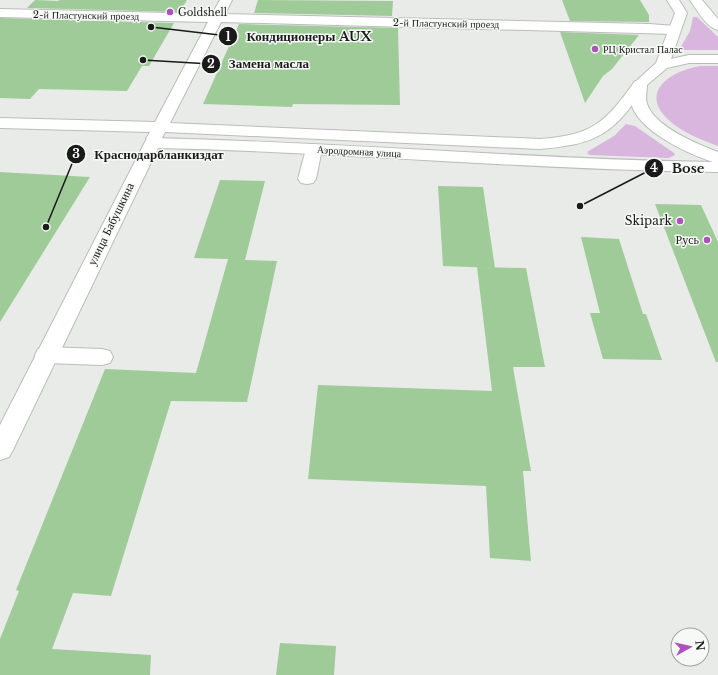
<svg xmlns="http://www.w3.org/2000/svg" width="718" height="675" font-family="'Libre Baskerville',serif">
<style>
.green{fill:#d8b6dd}
.building{fill:#9fcb99}
.lines{fill:none;stroke-linecap:round;stroke-linejoin:round}
.minor-casing{stroke:#babdba;stroke-width:2}
.major-casing{stroke:#babdba;stroke-width:2}
.minor{fill:#fff;fill-rule:evenodd}
.major{fill:#fff;fill-rule:evenodd}
.poi-dot{fill:#ad52bd;stroke:#f6f9f6;stroke-width:1.5}
.labels{text-anchor:middle;stroke-width:3;stroke-linejoin:round;paint-order:stroke}
.far-poi-label{font-size:10px;fill:#191a19;stroke:#f6f9f6;text-anchor:start}
.far-street-label{font-size:10px;fill:#191a19;stroke:#f6f9f6}
.poi-label{font-size:12px;fill:#191a19;stroke:#f6f9f6;text-anchor:end}
.street-label{font-size:12px;fill:#191a19;stroke:#f6f9f6}
.leader{fill:none;stroke:#191a19;stroke-width:1.5}
.callout-dot{fill:#191a19;stroke:#f6f9f6;stroke-width:1.5}
.mark-label{font-size:12px;text-anchor:middle;font-weight:bold;fill:#fff}
.callout-label{font-size:13px;text-anchor:middle;font-weight:bold;fill:#191a19;stroke:#f6f9f6;stroke-width:3;stroke-linejoin:round;paint-order:stroke}
</style>
<rect width="100%" height="100%" fill="#e9ebe8"/>
<!-- green -->
<g class="green">
<polygon points="693,17 697,17 718,37 718,50 679,50 690,31"/>
<path d="M701,66H718V146C704,141 689,135 676,126C636,97 664,72 701,66Z"/>
<polygon points="626,124 635,126 674,153 675,155 669,158 589,155 587,152 614,136"/>
</g>
<!-- building -->
<g class="building">
<polygon points="35,0 58,1 60,0 187,0 180,12 27,8"/>
<polygon points="258,0 393,1 392,16 254,13"/>
<polygon points="562,0 640,0 649,15 649,22 570,21"/>
<polygon points="0,18 174,23 149,66 142,66 127,91 39,89 30,99 0,98"/>
<polygon points="239,24 398,28 400,105 293,104 292,107 203,104"/>
<polygon points="560,32 639,35 612,69 603,76 585,103"/>
<polygon points="0,172 90,177 0,322"/>
<polygon points="220,180 265,181 245,260 277,261 247,402 171,401 111,596 73,593 52,649 151,655 150,675 0,675 0,639 19,591 16,590 105,369 196,373 228,259 194,258"/>
<polygon points="438,186 483,187 495,268 443,266"/>
<polygon points="655,204 701,205 718,242 718,362 716,362"/>
<polygon points="581,237 619,239 643,314 646,314 662,360 603,359 590,313 600,313"/>
<polygon points="477,267 526,268 545,367 513,367 531,471 523,471 531,561 490,558 486,486 308,479 318,385 492,391"/>
<polygon points="280,643 336,646 334,675 276,675"/>
</g>
<g class="lines">
<!-- minor casing -->
<g class="minor-casing">
<g id="minor">
<path d="M220,0H232L225,14L649,24L675,26L681,30L675,34L221,22L170,123L540,139C593,135 605,123 635,81H645L647,84C614,133 600,144 540,149L165,132L160,142L154,144L148,142L146,139L150,132L0,128V118L155,122L208,22L0,17V9L212,14Z"/>
<polygon points="314,144 320,146 322,149 316,179 313,183 307,184 301,183 298,179 306,149 308,146"/>
<polygon points="46,347 102,349 110,351 113,357 110,363 102,365 46,363 38,361 35,355 38,349"/>
</g>
</g>
<!-- major casing -->
<g class="major-casing">
<g id="major">
<path d="M667,0H679L687,13L671,59L689,55H718V63H689L667,68L647,85C647,91 645,98 647,104C655,127 697,144 718,152V172C531,170 345,152 158,148L13,450L9,457L0,460V425L146,140L152,138C339,142 526,159 713,162C688,154 638,131 631,103C630,97 632,90 633,84L656,63L675,13Z"/>
<path d="M690,0H702L718,19V30C706,27 697,10 690,0Z"/>
</g>
</g>
<!-- minor -->
<use href="#minor" class="minor"/>
<!-- major -->
<use href="#major" class="major"/>
</g>
<!-- markers -->
<g class="poi-dot">
<circle cx="170" cy="12" r="4"/>
<circle cx="595" cy="49" r="4"/>
<circle cx="680" cy="221" r="4"/>
<circle cx="707" cy="240" r="4"/>
</g>
<g class="labels">
<!-- far-poi labels -->
<g class="far-poi-label">
<text x="178" y="16">Goldshell</text>
<text x="603" y="53">РЦ Кристал Палас</text>
</g>
<!-- far-street labels -->
<g class="far-street-label">
<text transform="translate(86 15) rotate(1)" y="4">2-й Пластунский проезд</text>
<text transform="translate(446 23) rotate(1)" y="4">2-й Пластунский проезд</text>
<text transform="translate(359 151) rotate(3)" y="4">Аэродромная улица</text>
</g>
<!-- poi labels -->
<g class="poi-label">
<text x="672" y="225">Skipark</text>
<text x="699" y="244">Русь</text>
</g>
<!-- street labels -->
<g class="street-label">
<text transform="translate(111 224) rotate(-64)" y="4">улица Бабушкина</text>
</g>
</g>
<!-- callouts -->
<path class="leader" d="M151 27L228 36M143 60L211 64M46 227L76 154M580 206L654 168"/>
<g class="callout-dot">
<circle cx="151" cy="27" r="4"/>
<circle cx="143" cy="60" r="4"/>
<circle cx="46" cy="227" r="4"/>
<circle cx="580" cy="206" r="4"/>
<circle cx="228" cy="36" r="10"/>
<circle cx="211" cy="64" r="10"/>
<circle cx="76" cy="154" r="10"/>
<circle cx="654" cy="168" r="10"/>
</g>
<g class="mark-label">
<text x="228" y="41">1</text>
<text x="211" y="68">2</text>
<text x="76" y="158">3</text>
<text x="654" y="172">4</text>
</g>
<g class="callout-label">
<text x="309" y="41">Кондиционеры AUX</text>
<text x="269" y="68">Замена масла</text>
<text x="159" y="159">Краснодарбланкиздат</text>
<text x="688" y="173">Bose</text>
</g>
<!-- north arrow -->
<g transform="translate(690 647) rotate(82)"><circle r="19" fill="#f6f9f6" stroke="#9ea09e"/>
<path d="M0-3L7 15L0 10L-7 15Z" fill="#ad52bd"/>
<text y="-6" font-size="11" font-weight="bold" text-anchor="middle" fill="#191a19">N</text>
</g>
</svg>
